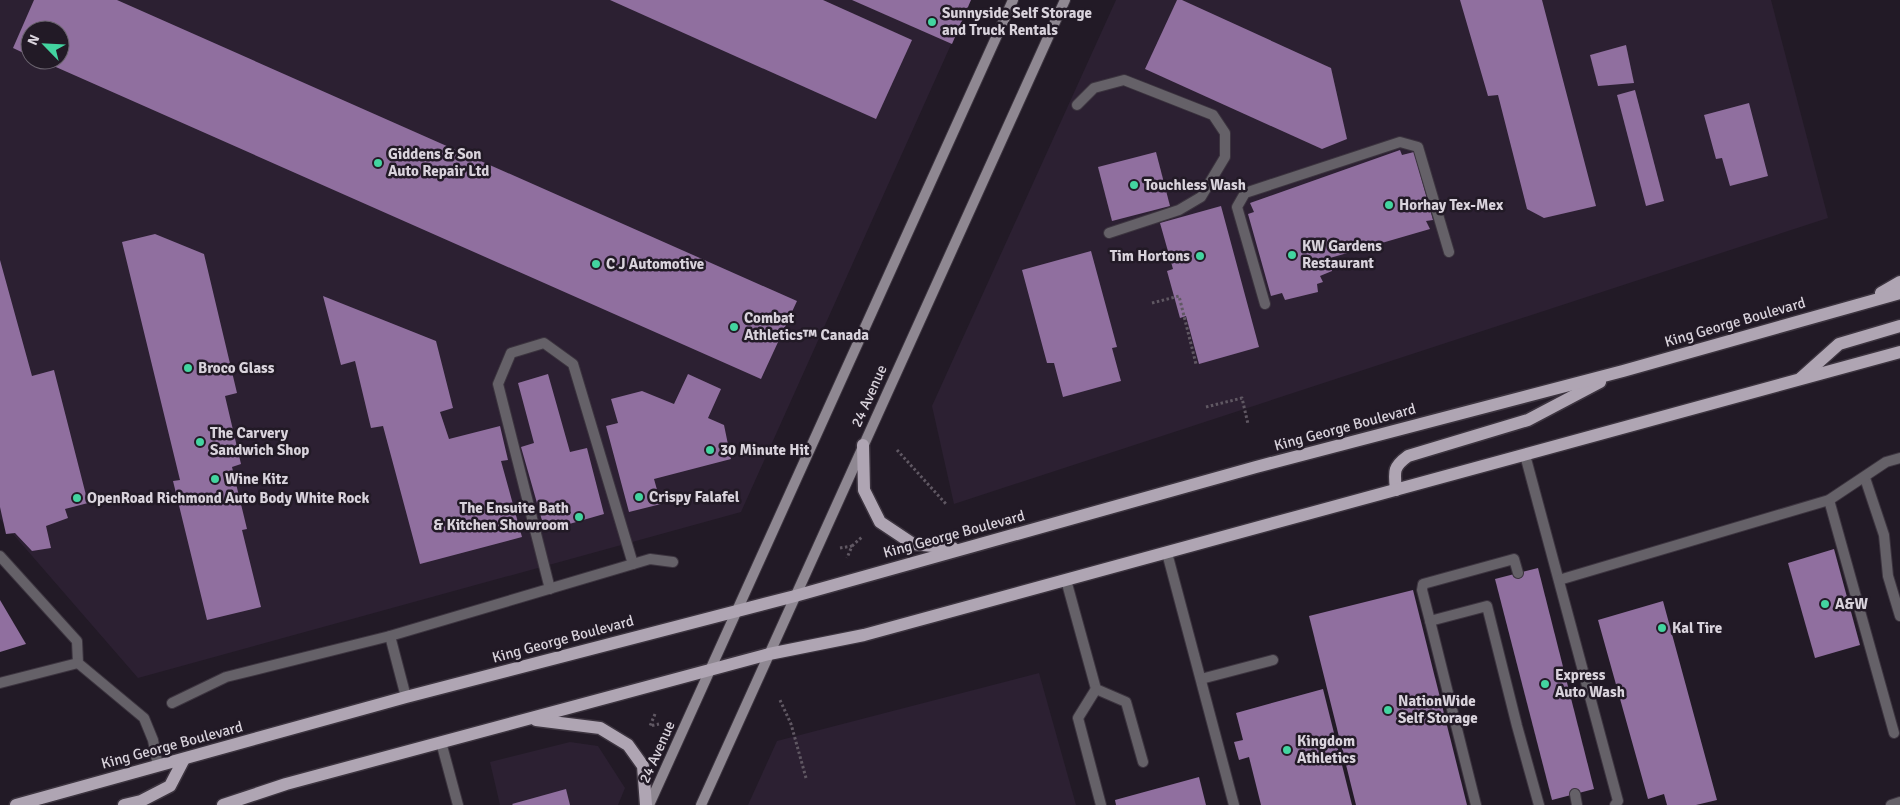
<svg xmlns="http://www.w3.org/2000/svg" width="1900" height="805" font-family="Signika,sans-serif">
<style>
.built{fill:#2c2032;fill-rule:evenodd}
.building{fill:#906f9f}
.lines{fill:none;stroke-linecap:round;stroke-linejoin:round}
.lane-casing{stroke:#3c343f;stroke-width:12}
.secondary-casing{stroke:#3c343f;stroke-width:12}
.primary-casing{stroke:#3c343f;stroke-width:15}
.path{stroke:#605863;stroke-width:3;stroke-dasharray:2.5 2.5;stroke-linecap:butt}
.lane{stroke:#656168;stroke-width:10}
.secondary{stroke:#8f8892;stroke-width:10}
.primary{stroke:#afa5b3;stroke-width:12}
.poi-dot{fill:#43d4a0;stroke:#221a26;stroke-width:2}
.labels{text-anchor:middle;stroke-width:5;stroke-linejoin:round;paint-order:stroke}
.poi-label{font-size:15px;font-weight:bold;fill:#d9d3dc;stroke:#221a26;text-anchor:start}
.street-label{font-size:15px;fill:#d9d3dc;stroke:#221a26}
</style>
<rect width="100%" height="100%" fill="#221a26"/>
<!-- built -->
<g class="built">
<path d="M0,0H971L741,512L138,678L0,519ZM30,30H60V60H30Z"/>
<polygon points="1116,0 1771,0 1828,218 954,504 932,406"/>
<polygon points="1039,673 1076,805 748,805 777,741"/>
<polygon points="570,742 598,746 625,788 618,805 500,805 490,762"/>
</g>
<!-- building -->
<g class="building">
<polygon points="34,0 117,0 797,301 761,379 40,60 60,60 60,30 30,30 30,56 13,48"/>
<polygon points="610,0 823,0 912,40 876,119"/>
<polygon points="852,0 971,0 952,44"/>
<polygon points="1177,0 1182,0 1331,68 1347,139 1322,149 1145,69"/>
<polygon points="1460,0 1542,0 1596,206 1544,218 1527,209 1498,95 1488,96"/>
<polygon points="1626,45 1634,83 1598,86 1590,55"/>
<polygon points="1635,90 1664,201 1646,206 1617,95"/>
<polygon points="1749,103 1768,176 1730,186 1722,158 1716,159 1704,115"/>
<polygon points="1400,150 1402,155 1414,152 1433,220 1426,221 1430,229 1330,258 1332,271 1320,276 1323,282 1317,284 1318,292 1285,300 1282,293 1271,296 1248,214 1254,212 1250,203"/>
<polygon points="1156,152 1170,206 1112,221 1098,167"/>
<polygon points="1221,206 1259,347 1199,364 1186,316 1180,318 1167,271 1173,269 1160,223"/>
<polygon points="155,234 204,254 237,393 225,396 241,464 232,467 247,529 242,530 261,607 207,620 173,481 180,480 122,242"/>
<polygon points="1091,251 1117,347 1112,348 1121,381 1063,397 1054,363 1047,363 1022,270"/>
<polygon points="0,260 32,376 54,370 88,503 65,509 68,518 46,526 51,548 32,551 15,533 6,534 0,507"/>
<polygon points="323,296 436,341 453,408 440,412 449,439 500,426 508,460 501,461 522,537 420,564 383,426 371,428 355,361 341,365"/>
<polygon points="548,374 570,452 587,448 604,514 545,531 521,447 534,443 518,383"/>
<polygon points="688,374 721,389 708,418 724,425 731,459 654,479 661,504 629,512 606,426 618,423 611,399 642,391 674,404"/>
<polygon points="1834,549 1860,645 1815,658 1788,563"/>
<polygon points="1538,568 1594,789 1552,800 1495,579"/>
<polygon points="1413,590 1467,805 1356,805 1309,616"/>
<polygon points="0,600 26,644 0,652"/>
<polygon points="1663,601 1717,800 1696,805 1667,805 1664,794 1648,799 1598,620"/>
<polygon points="1323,689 1352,805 1261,805 1249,757 1239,760 1234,742 1243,740 1236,713"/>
<polygon points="1199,777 1206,805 1116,805 1115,800"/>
<polygon points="566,789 570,805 513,805 512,804"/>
</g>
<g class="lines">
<!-- lane casing -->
<g class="lane-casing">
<g id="lane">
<polyline points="1077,105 1094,88 1124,80 1213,115 1225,133 1225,157 1201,197 1179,210 1109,233"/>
<polyline points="1265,304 1237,207 1245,193 1400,142 1418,147 1449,252"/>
<polyline points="1525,455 1618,801 1615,805"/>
<polyline points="1865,478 1884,535 1888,576 1900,616"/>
<polyline points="1829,500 1894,733"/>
<polyline points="1167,553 1234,805"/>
<polyline points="0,556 77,641 78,663 144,718 153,740 158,766"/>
<polyline points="1518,573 1514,559 1423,584 1422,590 1430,621 1487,606 1517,726 1539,805"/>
<polyline points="1066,580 1096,689 1126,702 1143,762"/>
<polyline points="1559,580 1829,500 1886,462 1900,458"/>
<polyline points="550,589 498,384 511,353 544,343 573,364 633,564"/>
<polyline points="1430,621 1476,805"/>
<polyline points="390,636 406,697"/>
<polyline points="1201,679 1273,660"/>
<polyline points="0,683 78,663"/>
<polyline points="1096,689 1078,718 1101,805"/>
<polyline points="172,703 226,677 390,636 650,559 673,562"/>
<polyline points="441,742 458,805"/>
<polyline points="1575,794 1577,805"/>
<polyline points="1891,805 1900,802"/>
</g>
</g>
<!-- secondary casing -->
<g class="secondary-casing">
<g id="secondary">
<polyline points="649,805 1013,0"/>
<polyline points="701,805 1065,0"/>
</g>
</g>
<!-- primary casing -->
<g class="primary-casing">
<g id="primary">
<polyline points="1881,293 1900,282"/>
<polyline points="1801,378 1839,344 1900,326"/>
<polyline points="863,445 864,490 880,522 913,544 953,548"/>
<path d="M1396,490C1394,471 1393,467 1408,456L1528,420L1600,382"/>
<polyline points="536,720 600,728 628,745 643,766 646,805"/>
<polyline points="16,805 406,697 795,596 1256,467 1623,371 1900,293"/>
<polyline points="124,805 141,801 170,786 184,759"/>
<polyline points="223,805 286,784 769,654 864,635 1900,352"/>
</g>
</g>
<!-- path -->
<g class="path">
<polyline points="1152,303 1179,296 1196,364"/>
<polyline points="1206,407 1242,398 1248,424"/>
<polyline points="897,450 946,504"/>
<polyline points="852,546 863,536"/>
<polyline points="840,548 852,546 847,558"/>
<polyline points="780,700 791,724 806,778"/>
<polyline points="655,714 650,726 659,724"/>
</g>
<!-- lane -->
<use href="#lane" class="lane"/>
<!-- secondary -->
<use href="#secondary" class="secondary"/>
<!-- primary -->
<use href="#primary" class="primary"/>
</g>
<!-- markers -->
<g class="poi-dot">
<circle cx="932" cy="22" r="5"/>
<circle cx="378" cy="163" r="5"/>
<circle cx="1134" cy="185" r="5"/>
<circle cx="1389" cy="205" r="5"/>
<circle cx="1292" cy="255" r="5"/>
<circle cx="1200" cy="256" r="5"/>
<circle cx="596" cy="264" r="5"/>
<circle cx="734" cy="327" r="5"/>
<circle cx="188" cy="368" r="5"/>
<circle cx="200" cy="442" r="5"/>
<circle cx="710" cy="450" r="5"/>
<circle cx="215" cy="479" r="5"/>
<circle cx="639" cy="497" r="5"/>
<circle cx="77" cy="498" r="5"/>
<circle cx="579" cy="517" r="5"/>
<circle cx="1825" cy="604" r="5"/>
<circle cx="1662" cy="628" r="5"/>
<circle cx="1545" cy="684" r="5"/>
<circle cx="1388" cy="710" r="5"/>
<circle cx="1287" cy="750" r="5"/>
</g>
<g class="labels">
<!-- poi labels -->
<g class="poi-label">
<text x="942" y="18">Sunnyside Self Storage<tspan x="942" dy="17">and Truck Rentals</tspan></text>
<text x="388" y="159">Giddens &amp; Son<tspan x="388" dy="17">Auto Repair Ltd</tspan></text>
<text x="1144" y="190">Touchless Wash</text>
<text x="1399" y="210">Horhay Tex-Mex</text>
<text x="1302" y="251">KW Gardens<tspan x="1302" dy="17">Restaurant</tspan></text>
<text x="1190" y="261" text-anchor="end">Tim Hortons</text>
<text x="606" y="269">C J Automotive</text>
<text x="744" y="323">Combat<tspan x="744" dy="17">Athletics™ Canada</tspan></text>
<text x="198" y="373">Broco Glass</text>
<text x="210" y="438">The Carvery<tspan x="210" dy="17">Sandwich Shop</tspan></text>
<text x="720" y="455">30 Minute Hit</text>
<text x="225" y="484">Wine Kitz</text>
<text x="649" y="502">Crispy Falafel</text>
<text x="87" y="503">OpenRoad Richmond Auto Body White Rock</text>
<text x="569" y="513" text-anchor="end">The Ensuite Bath<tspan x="569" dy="17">&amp; Kitchen Showroom</tspan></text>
<text x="1835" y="609">A&amp;W</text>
<text x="1672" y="633">Kal Tire</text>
<text x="1555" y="680">Express<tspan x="1555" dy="17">Auto Wash</tspan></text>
<text x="1398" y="706">NationWide<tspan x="1398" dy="17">Self Storage</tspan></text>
<text x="1297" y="746">Kingdom<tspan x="1297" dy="17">Athletics</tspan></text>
</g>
<!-- street labels -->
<g class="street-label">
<text transform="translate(1735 322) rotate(-16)" y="5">King George Boulevard</text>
<text transform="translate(869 396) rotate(-66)" y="5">24 Avenue</text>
<text transform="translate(1345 427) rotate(-15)" y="5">King George Boulevard</text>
<text transform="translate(954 534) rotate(-15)" y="5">King George Boulevard</text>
<text transform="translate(563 639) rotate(-15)" y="5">King George Boulevard</text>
<text transform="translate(172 745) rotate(-15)" y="5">King George Boulevard</text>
<text transform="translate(657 752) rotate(-66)" y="5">24 Avenue</text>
</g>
</g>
<!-- north arrow -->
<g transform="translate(45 45) rotate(294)"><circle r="24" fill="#221a26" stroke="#6b646f"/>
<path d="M0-4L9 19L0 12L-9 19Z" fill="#43d4a0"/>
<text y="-8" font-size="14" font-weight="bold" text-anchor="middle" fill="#d9d3dc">N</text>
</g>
</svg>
